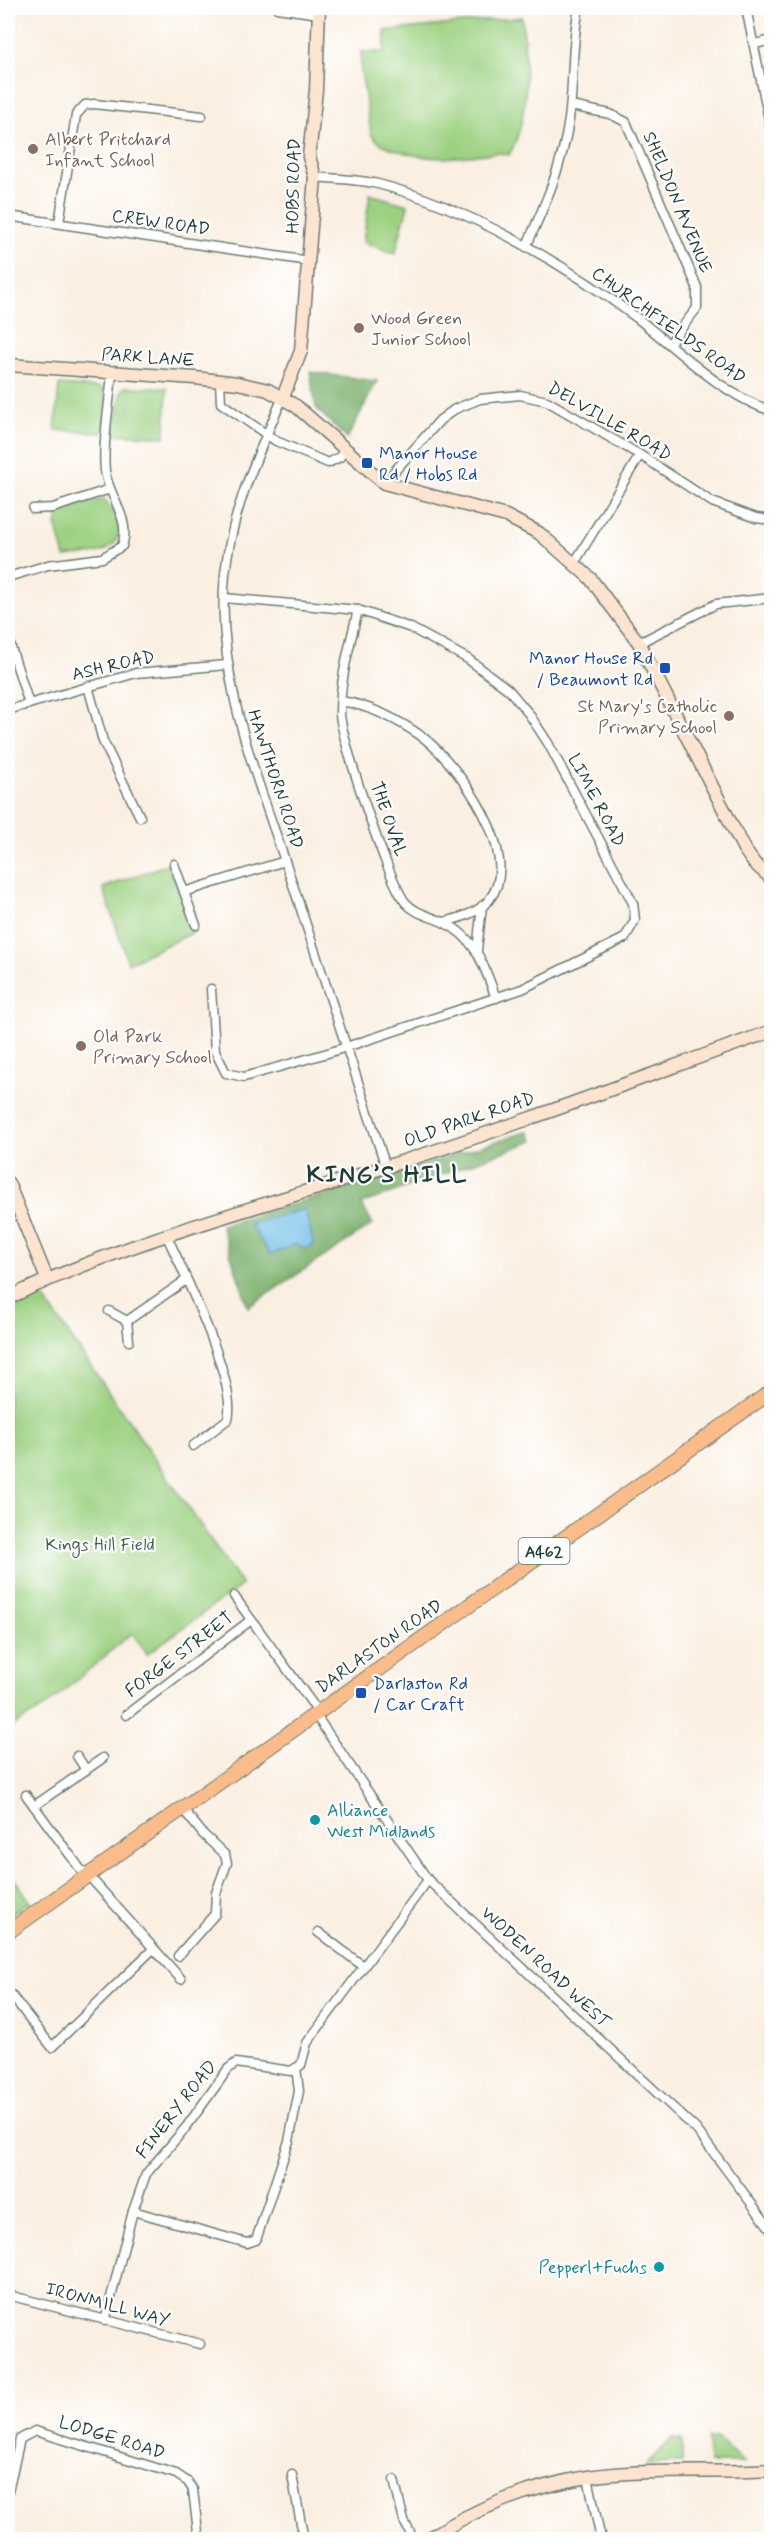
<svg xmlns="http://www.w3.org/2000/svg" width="779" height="2547" font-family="Mynerve,sans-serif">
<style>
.green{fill:#9dd182;stroke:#5e875b;stroke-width:1.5}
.forest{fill:#7eb370;stroke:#4e7852;stroke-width:1.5}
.water{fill:#6ebee9;stroke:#467e8e;stroke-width:1.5}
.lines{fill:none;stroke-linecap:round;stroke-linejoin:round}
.street-casing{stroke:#6c7b71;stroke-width:11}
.secondary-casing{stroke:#6c7b71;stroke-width:15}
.primary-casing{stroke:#6c7b71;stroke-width:16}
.street{stroke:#fff;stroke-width:8}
.secondary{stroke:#fde4d0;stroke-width:12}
.primary{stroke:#f9bc8a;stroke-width:14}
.education-dot{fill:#8d6e63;stroke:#fff;stroke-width:2}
.transit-dot{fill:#1a4fb4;stroke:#fff;stroke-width:2}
.culture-dot{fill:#0f9aa8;stroke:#fff;stroke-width:2}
.labels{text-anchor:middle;stroke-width:4.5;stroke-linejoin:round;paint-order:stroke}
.shield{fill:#fff;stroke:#627771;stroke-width:1.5}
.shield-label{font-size:16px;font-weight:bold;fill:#1f3d34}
.education-label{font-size:18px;fill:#785e54;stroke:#fff;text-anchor:start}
.street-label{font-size:18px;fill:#1f3d34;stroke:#fff}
.transit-label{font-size:18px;fill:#164399;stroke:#fff;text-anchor:start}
.park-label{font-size:18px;fill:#3e6248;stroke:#fff}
.culture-label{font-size:18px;fill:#0d838f;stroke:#fff;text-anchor:start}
.district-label{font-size:24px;font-weight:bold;letter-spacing:1.5px;fill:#1f3d34;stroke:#fff}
</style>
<rect width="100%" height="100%" fill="#fff"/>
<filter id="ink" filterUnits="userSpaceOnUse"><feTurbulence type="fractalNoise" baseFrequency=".0167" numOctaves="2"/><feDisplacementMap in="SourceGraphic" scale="12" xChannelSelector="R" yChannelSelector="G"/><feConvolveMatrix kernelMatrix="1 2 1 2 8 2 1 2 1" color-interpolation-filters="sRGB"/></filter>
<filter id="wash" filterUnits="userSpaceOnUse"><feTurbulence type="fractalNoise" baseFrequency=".008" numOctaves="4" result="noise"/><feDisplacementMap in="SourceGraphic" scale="24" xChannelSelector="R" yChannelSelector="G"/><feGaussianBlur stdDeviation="1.35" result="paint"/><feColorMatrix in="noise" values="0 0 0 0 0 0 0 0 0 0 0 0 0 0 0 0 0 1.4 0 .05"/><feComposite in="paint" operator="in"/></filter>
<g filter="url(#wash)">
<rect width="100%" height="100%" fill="#faefe1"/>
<!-- green -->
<g class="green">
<path d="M522,17C526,59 532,115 509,155L498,153C457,156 435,164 394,149C385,146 377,143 371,134L361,70V52H384L385,31Z"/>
<polygon points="370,194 408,205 395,254 363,242"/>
<polygon points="59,385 101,388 106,394 104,433 55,430"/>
<polygon points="124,387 167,388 165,437 114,434 121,393"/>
<path d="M104,499C118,514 129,540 103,551C92,555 77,555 65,557L56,524L59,509Z"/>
<polygon points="168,864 194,932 128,963 103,888"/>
<polygon points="41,1294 242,1585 147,1654 132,1633 45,1707 8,1729 8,1313"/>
<polygon points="8,1870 30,1901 8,1917"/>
<polygon points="708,2438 717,2438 744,2463 709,2463"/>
<polygon points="672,2439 682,2440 682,2463 646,2464"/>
</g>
<!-- forest -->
<g class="forest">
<polygon points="310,372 377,381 347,439 316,408"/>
<polygon points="529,1131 533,1141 361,1204 373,1224 248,1307 221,1225 352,1187"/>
</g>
<!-- water -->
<polygon class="water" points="305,1209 314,1245 306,1249 295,1244 271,1255 249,1224"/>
</g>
<g filter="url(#ink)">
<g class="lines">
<!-- street casing -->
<g class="street-casing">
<g id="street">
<polyline points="277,8 319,14"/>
<polyline points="746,8 772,134"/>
<polyline points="755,44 772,40"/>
<polyline points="571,106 610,114 626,122 697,287 697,308 670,343"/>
<path d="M315,177C336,179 358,179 378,184C467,207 565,264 637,318C677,349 723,396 772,411"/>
<polyline points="8,216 309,261"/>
<polyline points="59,223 76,115 85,105 94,104 202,116"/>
<path d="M526,247C545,205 563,164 569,119C574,82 571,45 579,8"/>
<polyline points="220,381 221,403 276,441 328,463 340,457 344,450"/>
<path d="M283,397C257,457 232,508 225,574C215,678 257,776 289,873C321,971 354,1069 386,1167"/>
<polyline points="384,483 440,420 455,409 480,399 520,395 547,401 640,455 712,502 756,518 772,520"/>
<polyline points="33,509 53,508 110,489"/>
<polyline points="575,562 640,455"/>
<path d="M8,577L48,565L102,558L122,546C132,519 108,496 105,471C102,444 110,401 112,373"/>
<path d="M358,610C350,644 340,678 340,714C341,739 390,886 406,903C416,914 430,916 443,922C476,937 484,966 496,998"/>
<polyline points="8,638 29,704"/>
<polyline points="639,643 716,604 772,598"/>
<polyline points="88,686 103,741 140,817"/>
<path d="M341,701C371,706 399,720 424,738C459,766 525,856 489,900C478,913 460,918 444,922"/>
<polyline points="8,710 136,673 227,665"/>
<polyline points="174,864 196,925"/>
<polyline points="184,892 285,861"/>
<polyline points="477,950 482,906"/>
<polyline points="211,989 215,1051 226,1073 244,1077 331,1052 522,989 625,938 635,920 633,903 548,743 529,714 509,690 468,659 411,628 358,610 224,598"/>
<path d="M166,1234C183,1272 238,1382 228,1419L193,1446"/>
<polyline points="109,1311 127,1321 129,1341"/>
<polyline points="127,1321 186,1280"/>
<polyline points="234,1596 314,1706 319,1720 428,1880 696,2129 772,2231"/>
<polyline points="126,1715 251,1620"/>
<polyline points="77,1756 86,1770"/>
<polyline points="103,1758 34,1806 81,1870 88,1875 181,1979"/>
<polyline points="26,1795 34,1806"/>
<polyline points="318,1932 363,1966"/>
<polyline points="178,1956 215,1914 216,1893 227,1863 225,1855 203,1834 182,1808"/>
<polyline points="8,1991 52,2047 153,1949"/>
<polyline points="133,2211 247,2243 256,2240 289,2141 299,2091 296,2068"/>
<polyline points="8,2295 200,2344"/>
<polyline points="105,2321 133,2211 146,2174 187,2126 228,2069 236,2063 291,2071 301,2065 307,2043 428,1880"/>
<polyline points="292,2475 304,2540"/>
<polyline points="588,2477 601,2540"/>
<polyline points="394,2480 404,2521 414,2540"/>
<polyline points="8,2491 20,2439 35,2431 176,2474 188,2482 193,2490 199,2540"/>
</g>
</g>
<!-- secondary casing -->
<g class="secondary-casing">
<g id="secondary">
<polyline points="8,365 195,378 238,383 268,390 296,406 384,483 506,516 539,533 590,578 639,643 744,849 754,863 772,879"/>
<polyline points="283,397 301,351 315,177 309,157 316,90 319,8"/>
<polyline points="8,1183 47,1279"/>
<path d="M8,1298C129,1240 257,1208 385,1167C515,1126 643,1077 772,1031"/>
<path d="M427,2540C474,2508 532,2486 588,2477C648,2468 711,2474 772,2470"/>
</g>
</g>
<!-- primary casing -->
<g class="primary-casing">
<polyline id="primary" points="8,1932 772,1391"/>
</g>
<!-- street -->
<use href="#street" class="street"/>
<!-- secondary -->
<use href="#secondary" class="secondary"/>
<!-- primary -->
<use href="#primary" class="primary"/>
</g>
</g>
<!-- markers -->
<g class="education-dot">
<circle cx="33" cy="149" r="6"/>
<circle cx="359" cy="328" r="6"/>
<circle cx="729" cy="716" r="6"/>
<circle cx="81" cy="1046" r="6"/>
</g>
<g class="transit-dot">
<rect x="361" y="457" width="12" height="12" rx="3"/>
<rect x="659" y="662" width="12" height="12" rx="3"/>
<rect x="355" y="1687" width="12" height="12" rx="3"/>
</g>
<g class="culture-dot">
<circle cx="315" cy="1820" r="6"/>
<circle cx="659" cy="2267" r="6"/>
</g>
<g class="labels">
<!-- shield labels -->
<rect class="shield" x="518.5" y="1538" width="51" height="26" rx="4.5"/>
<g class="shield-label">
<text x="544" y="1557">A462</text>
</g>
<!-- education labels -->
<g class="education-label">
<text x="45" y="145">Albert Pritchard<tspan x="45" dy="21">Infant School</tspan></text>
<text x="371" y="324">Wood Green<tspan x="371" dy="21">Junior School</tspan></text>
<text x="717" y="712" text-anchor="end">St Mary's Catholic<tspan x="717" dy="21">Primary School</tspan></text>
<text x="93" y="1042">Old Park<tspan x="93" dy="21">Primary School</tspan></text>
</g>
<!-- street labels -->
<g class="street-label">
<text transform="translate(293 186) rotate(-89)" y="6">HOBS ROAD</text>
<text transform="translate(678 202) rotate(67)" y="6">SHELDON AVENUE</text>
<text transform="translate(161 222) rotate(8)" y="6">CREW ROAD</text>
<text transform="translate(669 325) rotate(36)" y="6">CHURCHFIELDS ROAD</text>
<text transform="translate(148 357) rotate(4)" y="6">PARK LANE</text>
<text transform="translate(610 421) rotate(30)" y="6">DELVILLE ROAD</text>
<text transform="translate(113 665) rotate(-13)" y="6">ASH ROAD</text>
<text transform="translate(276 779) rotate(72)" y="6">HAWTHORN ROAD</text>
<text transform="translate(597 800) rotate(62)" y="6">LIME ROAD</text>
<text transform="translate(389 819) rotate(71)" y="6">THE OVAL</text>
<text transform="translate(469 1119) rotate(-19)" y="6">OLD PARK ROAD</text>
<text transform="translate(379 1646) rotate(-35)" y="6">DARLASTON ROAD</text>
<text transform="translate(179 1654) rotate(-37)" y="6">FORGE STREET</text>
<text transform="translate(546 1967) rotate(43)" y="6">WODEN ROAD WEST</text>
<text transform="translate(176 2109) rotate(-52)" y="6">FINERY ROAD</text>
<text transform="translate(108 2304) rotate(15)" y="6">IRONMILL WAY</text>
<text transform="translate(112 2437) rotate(17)" y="6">LODGE ROAD</text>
</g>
<!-- transit labels -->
<g class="transit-label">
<text x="379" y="459">Manor House<tspan x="379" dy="21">Rd / Hobs Rd</tspan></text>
<text x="653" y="664" text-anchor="end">Manor House Rd<tspan x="653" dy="21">/ Beaumont Rd</tspan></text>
<text x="373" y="1689">Darlaston Rd<tspan x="373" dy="21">/ Car Craft</tspan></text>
</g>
<!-- park labels -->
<g class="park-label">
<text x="100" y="1550">Kings Hill Field</text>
</g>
<!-- culture labels -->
<g class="culture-label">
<text x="327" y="1816">Alliance<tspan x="327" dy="21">West Midlands</tspan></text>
<text x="647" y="2273" text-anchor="end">Pepperl+Fuchs</text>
</g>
<!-- district labels -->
<g class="district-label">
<text x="387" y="1182">KING’S HILL</text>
</g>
</g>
<!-- margin -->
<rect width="779" height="2547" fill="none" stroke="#fff" stroke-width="30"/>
</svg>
